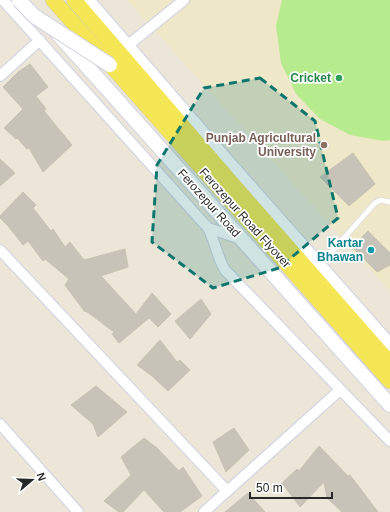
<svg xmlns="http://www.w3.org/2000/svg" width="390" height="512" font-family="Arial,sans-serif">
<style>
.education{fill:#eee7c8}
.pitch{fill:#b7ec8e}
.building{fill:#c7c3b9;stroke:#c7c2b3}
.lines{fill:none;stroke-linecap:round;stroke-linejoin:round}
.service-casing{stroke:#cfd0e2;stroke-width:6}
.minor-casing{stroke:#cfd0e2;stroke-width:12}
.secondary-casing{stroke:#cfd0e2;stroke-width:16}
.primary-casing{stroke:#cbcbcb;stroke-width:16}
.service{stroke:#fff;stroke-width:5}
.minor{stroke:#fff;stroke-width:10}
.secondary{stroke:#fff;stroke-width:14}
.primary{stroke:#f5e655;stroke-width:15}
.secondary-bridge-casing{stroke:#cfd0e2;stroke-width:16;stroke-linecap:butt}
.secondary-bridge{stroke:#fff;stroke-width:14}
.marked{fill:#0f766e;fill-opacity:0.2;stroke:#0f766e;stroke-width:3;stroke-dasharray:8 5;stroke-linejoin:round}
.leisure-dot{fill:#2e9e5b;stroke:#fff;stroke-width:1.5}
.education-dot{fill:#8d6e63;stroke:#fff;stroke-width:1.5}
.culture-dot{fill:#0f9aa8;stroke:#fff;stroke-width:1.5}
.labels{text-anchor:middle;stroke-width:3.5;stroke-linejoin:round;paint-order:stroke}
.leisure-label{font-size:12px;font-weight:bold;fill:#27864d;stroke:#fff;text-anchor:end}
.education-label{font-size:12px;font-weight:bold;fill:#785e54;stroke:#fff;text-anchor:end}
.street-label{font-size:12px;fill:#282828;stroke:#fff}
.culture-label{font-size:12px;font-weight:bold;fill:#0d838f;stroke:#fff;text-anchor:end}
</style>
<rect width="100%" height="100%" fill="#ece6d9"/>
<!-- education -->
<polygon class="education" points="127,0 390,0 390,291"/>
<!-- pitch -->
<polygon class="pitch" points="282,0 390,0 390,140 384,141 350,135 320,119 296,94 281,63 276,26"/>
<!-- building -->
<g class="building">
<polygon points="30,64 48,87 36,96 46,109 44,111 72,145 43,172 29,148 27,149 17,138 16,139 4,128 23,109 3,87 18,72"/>
<polygon points="353,153 375,184 349,206 320,177"/>
<polygon points="0,159 15,173 0,186"/>
<polygon points="23,192 36,205 33,208 51,231 53,229 65,247 70,242 84,260 125,249 128,267 101,276 136,314 152,293 171,314 158,327 149,318 119,343 112,334 114,332 86,311 85,312 65,285 69,279 45,259 43,261 28,241 23,245 9,227 0,218 0,216"/>
<polygon points="368,231 390,253 390,265 377,272 352,247"/>
<polygon points="201,299 211,314 190,339 175,321"/>
<polygon points="160,340 177,362 180,360 190,370 168,391 152,376 137,365"/>
<polygon points="96,386 127,412 98,437 93,424 71,405"/>
<polygon points="234,428 249,450 226,472 213,442"/>
<polygon points="144,438 157,448 179,471 183,467 202,496 180,512 164,512 144,490 123,512 119,512 104,501 131,475 121,457"/>
<polygon points="319,446 348,476 350,475 378,512 342,512 327,498 324,482 300,507 282,483 297,469 299,471"/>
<polygon points="248,493 265,512 225,512"/>
</g>
<g class="lines">
<!-- service casing -->
<g class="service-casing">
<polyline id="service" points="320,265 375,203 381,200 390,202"/>
</g>
<!-- minor casing -->
<g class="minor-casing">
<g id="minor">
<path d="M3,0L208,228C215,241 217,257 225,270L390,441"/>
<polyline points="127,46 184,0"/>
<polyline points="0,76 40,40"/>
<polyline points="208,228 241,239"/>
<polyline points="0,250 227,491"/>
<polyline points="0,424 78,512"/>
<polyline points="204,512 340,390"/>
</g>
</g>
<!-- secondary casing -->
<g class="secondary-casing">
<g id="secondary">
<polyline points="87,0 223,157 390,346"/>
<polyline points="58,34 390,405"/>
</g>
</g>
<!-- primary casing -->
<g class="primary-casing">
<g id="primary">
<polyline points="53,0 390,381"/>
<polyline points="74,0 229,180 390,363"/>
</g>
</g>
<!-- service -->
<use href="#service" class="service"/>
<!-- minor -->
<use href="#minor" class="minor"/>
<!-- secondary -->
<use href="#secondary" class="secondary"/>
<!-- primary -->
<use href="#primary" class="primary"/>
<!-- secondary-bridge casing -->
<g class="secondary-bridge-casing">
<polyline id="secondary-bridge" points="19,0 34,16 110,65"/>
</g>
<!-- secondary-bridge -->
<use href="#secondary-bridge" class="secondary-bridge"/>
</g>
<!-- marked area -->
<path class="marked" d="M260,78L315,121L338,218L279,268L213,288L152,242L157,165L204,88Z"/>
<!-- markers -->
<circle class="leisure-dot" cx="339" cy="78" r="4"/>
<circle class="education-dot" cx="324" cy="145" r="4"/>
<circle class="culture-dot" cx="371" cy="250" r="4"/>
<g class="labels">
<!-- leisure labels -->
<g class="leisure-label">
<text x="331" y="82">Cricket</text>
</g>
<!-- education labels -->
<g class="education-label">
<text x="316" y="142">Punjab Agricultural<tspan x="316" dy="14">University</tspan></text>
</g>
<!-- street labels -->
<g class="street-label">
<text transform="translate(209 203) rotate(48)" y="4">Ferozepur Road</text>
<text transform="translate(245 218) rotate(48)" y="4">Ferozepur Road Flyover</text>
</g>
<!-- culture labels -->
<g class="culture-label">
<text x="363" y="247">Kartar<tspan x="363" dy="14">Bhawan</tspan></text>
</g>
</g>
<!-- north arrow -->
<g transform="translate(32 480) rotate(71)" stroke="#ffffff" stroke-width="3" paint-order="stroke">
<path d="M0-3L7 15L0 10L-7 15Z" fill="#282828"/>
<text y="-6" font-size="11" font-weight="bold" text-anchor="middle" fill="#282828">N</text>
</g>
<!-- scale -->
<path d="M250 492v6h82v-6" fill="none" stroke="#282828" stroke-width="2"/>
<text x="256" y="492" font-size="12" fill="#282828" stroke="#ffffff" stroke-width="3" paint-order="stroke">50 m</text>
</svg>
